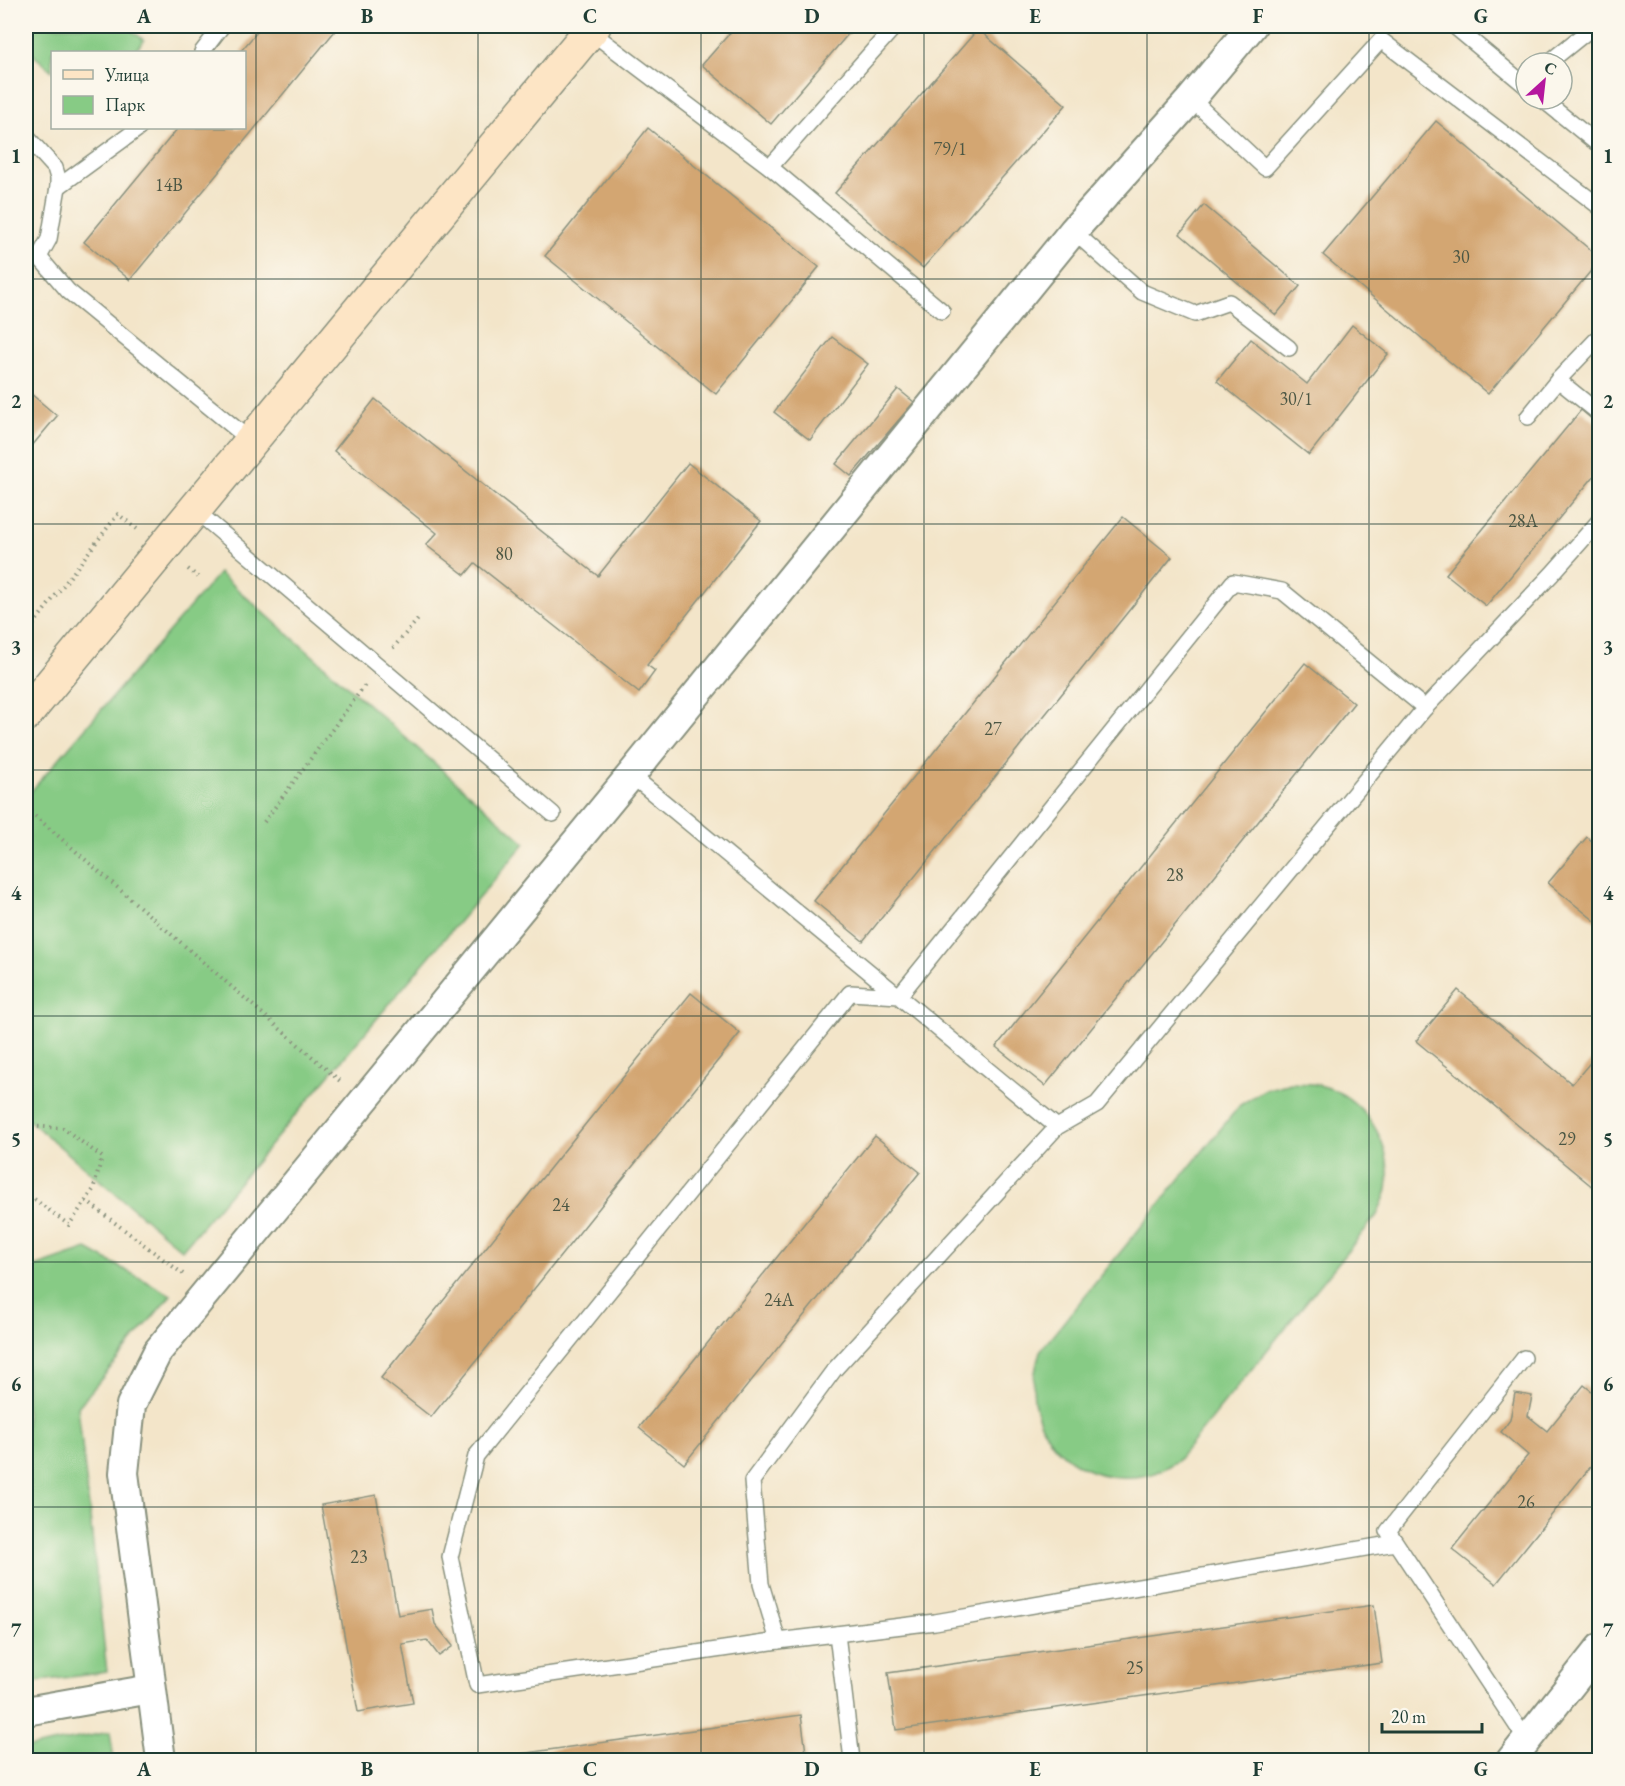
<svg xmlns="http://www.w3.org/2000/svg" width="1625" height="1786" font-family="'EB Garamond',serif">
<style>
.green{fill:#87cb85;stroke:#53845c;stroke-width:1.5}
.building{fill:#d3a672}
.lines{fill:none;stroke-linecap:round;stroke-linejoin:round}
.lane-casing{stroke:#89917e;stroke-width:18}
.street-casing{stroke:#89917e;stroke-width:32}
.secondary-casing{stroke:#89917e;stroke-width:36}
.path{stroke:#89917e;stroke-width:4;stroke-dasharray:1.5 4.5;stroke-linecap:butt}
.lane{stroke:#fff;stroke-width:15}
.street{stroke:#fff;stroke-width:28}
.secondary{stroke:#fde5c5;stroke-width:33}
.grid{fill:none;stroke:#1f3d34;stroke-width:1.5;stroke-opacity:0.55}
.labels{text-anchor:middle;stroke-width:4.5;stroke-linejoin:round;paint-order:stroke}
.number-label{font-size:18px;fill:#4c5744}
.neatline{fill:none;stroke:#1f3d34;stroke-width:2}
.grid-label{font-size:20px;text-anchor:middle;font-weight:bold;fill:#1f3d34}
</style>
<rect width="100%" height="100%" fill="#fbf7ec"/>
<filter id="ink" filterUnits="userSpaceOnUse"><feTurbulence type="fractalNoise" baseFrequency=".0167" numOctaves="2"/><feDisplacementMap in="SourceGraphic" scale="12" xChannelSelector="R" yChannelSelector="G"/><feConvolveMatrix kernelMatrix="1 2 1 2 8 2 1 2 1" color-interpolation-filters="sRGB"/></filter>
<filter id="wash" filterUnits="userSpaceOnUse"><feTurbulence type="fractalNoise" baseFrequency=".008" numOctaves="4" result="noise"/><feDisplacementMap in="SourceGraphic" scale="24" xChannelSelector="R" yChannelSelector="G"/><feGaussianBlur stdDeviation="1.35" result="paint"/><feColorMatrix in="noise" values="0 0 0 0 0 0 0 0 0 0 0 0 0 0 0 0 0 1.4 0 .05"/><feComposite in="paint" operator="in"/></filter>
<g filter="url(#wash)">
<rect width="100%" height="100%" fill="#f3e5c9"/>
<!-- green -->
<g class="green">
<polygon points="26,26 126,26 144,40 134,52 52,52 52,71 26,49"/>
<polygon points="219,573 525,843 182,1250 26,1118 26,797"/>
<path d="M1291,1083C1300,1084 1310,1083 1319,1085C1364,1096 1394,1143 1387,1189C1385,1198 1380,1207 1377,1215L1177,1461C1168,1466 1158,1473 1148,1475C1098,1485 1050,1460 1036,1410C1030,1390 1035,1370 1040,1351L1240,1105L1264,1090Z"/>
<polygon points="87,1249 171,1295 78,1407 107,1672 26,1683 26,1270"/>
<polygon points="110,1732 114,1760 26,1760 26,1748"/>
</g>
<g id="blocks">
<!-- building -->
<g class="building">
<polygon points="262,26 339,26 130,280 84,242 178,128 244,128 244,52 240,52"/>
<polygon points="736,26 855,26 771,124 702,65"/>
<polygon points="978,29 1066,105 923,268 835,193"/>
<polygon points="1436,121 1600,258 1600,260 1488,394 1323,255"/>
<polygon points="648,128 819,267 716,394 545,256"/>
<polygon points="1204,205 1300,286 1276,315 1180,234"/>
<polygon points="1352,325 1388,354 1309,455 1217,381 1251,339 1307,384"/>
<polygon points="832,337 868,364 810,440 774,412"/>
<polygon points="898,389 914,402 851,476 836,464"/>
<polygon points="30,393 57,416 26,453 26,398"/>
<polygon points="375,399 598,576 688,463 761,521 647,665 655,671 639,693 475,563 465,575 426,545 437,533 334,451"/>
<polygon points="1581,410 1600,426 1600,469 1486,606 1446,574"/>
<polygon points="1123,517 1172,557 863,941 814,901"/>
<polygon points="1305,663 1354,703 1045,1086 996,1047"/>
<polygon points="1587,837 1600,848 1600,925 1548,883"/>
<polygon points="1458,990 1572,1084 1600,1051 1600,1193 1416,1041"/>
<polygon points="691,993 740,1033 431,1417 381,1378"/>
<polygon points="875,1136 920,1172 684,1464 639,1428"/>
<polygon points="1584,1385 1600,1398 1600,1455 1496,1584 1452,1549 1528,1455 1501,1432 1510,1420 1515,1393 1532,1396 1528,1416 1547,1431"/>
<polygon points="376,1495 398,1615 432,1609 435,1624 453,1646 439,1656 427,1640 402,1644 413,1703 358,1712 321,1505"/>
<polygon points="1374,1605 1382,1663 896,1730 888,1673"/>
<polygon points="801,1715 807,1760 483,1760 483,1759"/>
</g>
</g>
</g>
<g filter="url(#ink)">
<use href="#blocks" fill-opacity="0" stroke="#89917e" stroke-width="1.5"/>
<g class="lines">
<!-- lane casing -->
<g class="lane-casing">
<g id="lane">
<polyline points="1454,26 1526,86"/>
<polyline points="590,31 770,167 942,311"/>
<polyline points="202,52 222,26"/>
<polyline points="1548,63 1594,26"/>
<polyline points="1191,99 1265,168 1381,40 1600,207"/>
<polyline points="1542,99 1600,146"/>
<polyline points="26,136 55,168 58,178 58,187 49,239 39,257 68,291 251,441"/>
<polyline points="770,167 895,26"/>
<polyline points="58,187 139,128"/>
<polyline points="1073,231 1142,292 1195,314 1229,302 1289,348"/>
<polyline points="1558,380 1600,414"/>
<polyline points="1528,417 1558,380 1600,336"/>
<polyline points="195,510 553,814"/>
<polyline points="1425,708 1552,574 1600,520"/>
<polyline points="631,775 1057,1127 1097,1104 1425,708 1282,591 1233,582 899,996 850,993 476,1456 450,1557 477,1685 778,1641 761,1584 752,1481 834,1370 1057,1127"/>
<polyline points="1524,1358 1388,1531 1527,1741"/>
<polyline points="837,1634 852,1760"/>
<polyline points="778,1641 935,1622 1395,1543"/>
</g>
</g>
<!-- street casing -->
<g class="street-casing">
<g id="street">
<polyline points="26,1711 151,1689"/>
<polyline points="161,1760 124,1473 131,1405 158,1351 631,775 1073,231 1191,99 1252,26"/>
<polyline points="1511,1760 1600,1648"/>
</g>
</g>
<!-- secondary casing -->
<g class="secondary-casing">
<polyline id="secondary" points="26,714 594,26"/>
</g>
<!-- path -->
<g class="path">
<polyline points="188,569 198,577"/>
<polyline points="26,634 118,514 137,529"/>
<polyline points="393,648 420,617"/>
<polyline points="26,808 340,1081"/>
<polyline points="264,822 365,685"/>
<polyline points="26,1097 28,1100 26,1116"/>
<polyline points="26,1126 63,1128 102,1157 93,1190 69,1225 26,1193"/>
<polyline points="86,1201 183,1274"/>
</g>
<!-- lane -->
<use href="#lane" class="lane"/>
<!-- street -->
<use href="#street" class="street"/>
<!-- secondary -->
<use href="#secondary" class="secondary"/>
</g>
</g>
<!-- grid -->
<path class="grid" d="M256,26V1760M478,26V1760M701,26V1760M924,26V1760M1147,26V1760M1369,26V1760M26,279H1600M26,524H1600M26,770H1600M26,1016H1600M26,1262H1600M26,1507H1600"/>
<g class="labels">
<!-- number labels -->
<g class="number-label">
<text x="950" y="155">79/1</text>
<text x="169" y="191">14В</text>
<text x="1461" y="263">30</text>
<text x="1296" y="405">30/1</text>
<text x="1523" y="527">28А</text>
<text x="504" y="560">80</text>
<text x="993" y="735">27</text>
<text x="1175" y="881">28</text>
<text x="1567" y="1145">29</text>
<text x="561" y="1211">24</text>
<text x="779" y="1306">24А</text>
<text x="1526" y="1508">26</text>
<text x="359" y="1563">23</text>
<text x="1135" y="1674">25</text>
</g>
</g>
<!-- margin -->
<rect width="1625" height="1786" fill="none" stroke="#fbf7ec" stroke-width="66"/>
<!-- legend -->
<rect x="51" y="51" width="195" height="78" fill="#fbf7ec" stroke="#a3ada2" stroke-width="1.5"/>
<rect x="63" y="70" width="30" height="9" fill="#fde5c5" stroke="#a3ada2" stroke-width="1.5"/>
<text x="105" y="81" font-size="18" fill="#1f3d34">Улица</text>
<rect x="63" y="96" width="30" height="18" fill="#87cb85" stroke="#a3ada2" stroke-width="1.5"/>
<text x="105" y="111" font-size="18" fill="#1f3d34">Парк</text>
<!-- north arrow -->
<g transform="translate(1544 81) rotate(27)"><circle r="28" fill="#fbf7ec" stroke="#a3ada2" stroke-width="1.5"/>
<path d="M0-4.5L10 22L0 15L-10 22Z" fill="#b5179e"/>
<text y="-9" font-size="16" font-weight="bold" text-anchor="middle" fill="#1f3d34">С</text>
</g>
<!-- scale -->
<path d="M1382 1723v9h100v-9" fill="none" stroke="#1f3d34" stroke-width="3"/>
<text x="1391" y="1723" font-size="18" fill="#1f3d34" stroke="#fbf7ec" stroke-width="4.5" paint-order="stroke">20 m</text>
<rect x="33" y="33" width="1559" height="1720" class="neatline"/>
<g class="grid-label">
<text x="144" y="23">A</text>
<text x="367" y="23">B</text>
<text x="590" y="23">C</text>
<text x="812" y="23">D</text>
<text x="1035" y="23">E</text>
<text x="1258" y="23">F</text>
<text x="1481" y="23">G</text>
<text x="16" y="163">1</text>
<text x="1608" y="163">1</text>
<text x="16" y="408">2</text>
<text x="1608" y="408">2</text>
<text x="16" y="654">3</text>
<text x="1608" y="654">3</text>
<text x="16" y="900">4</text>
<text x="1608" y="900">4</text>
<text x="16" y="1146">5</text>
<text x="1608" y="1146">5</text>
<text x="16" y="1391">6</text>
<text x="1608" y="1391">6</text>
<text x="16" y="1637">7</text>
<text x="1608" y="1637">7</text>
<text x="144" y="1776">A</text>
<text x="367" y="1776">B</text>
<text x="590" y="1776">C</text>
<text x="812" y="1776">D</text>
<text x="1035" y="1776">E</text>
<text x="1258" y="1776">F</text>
<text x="1481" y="1776">G</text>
</g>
</svg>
